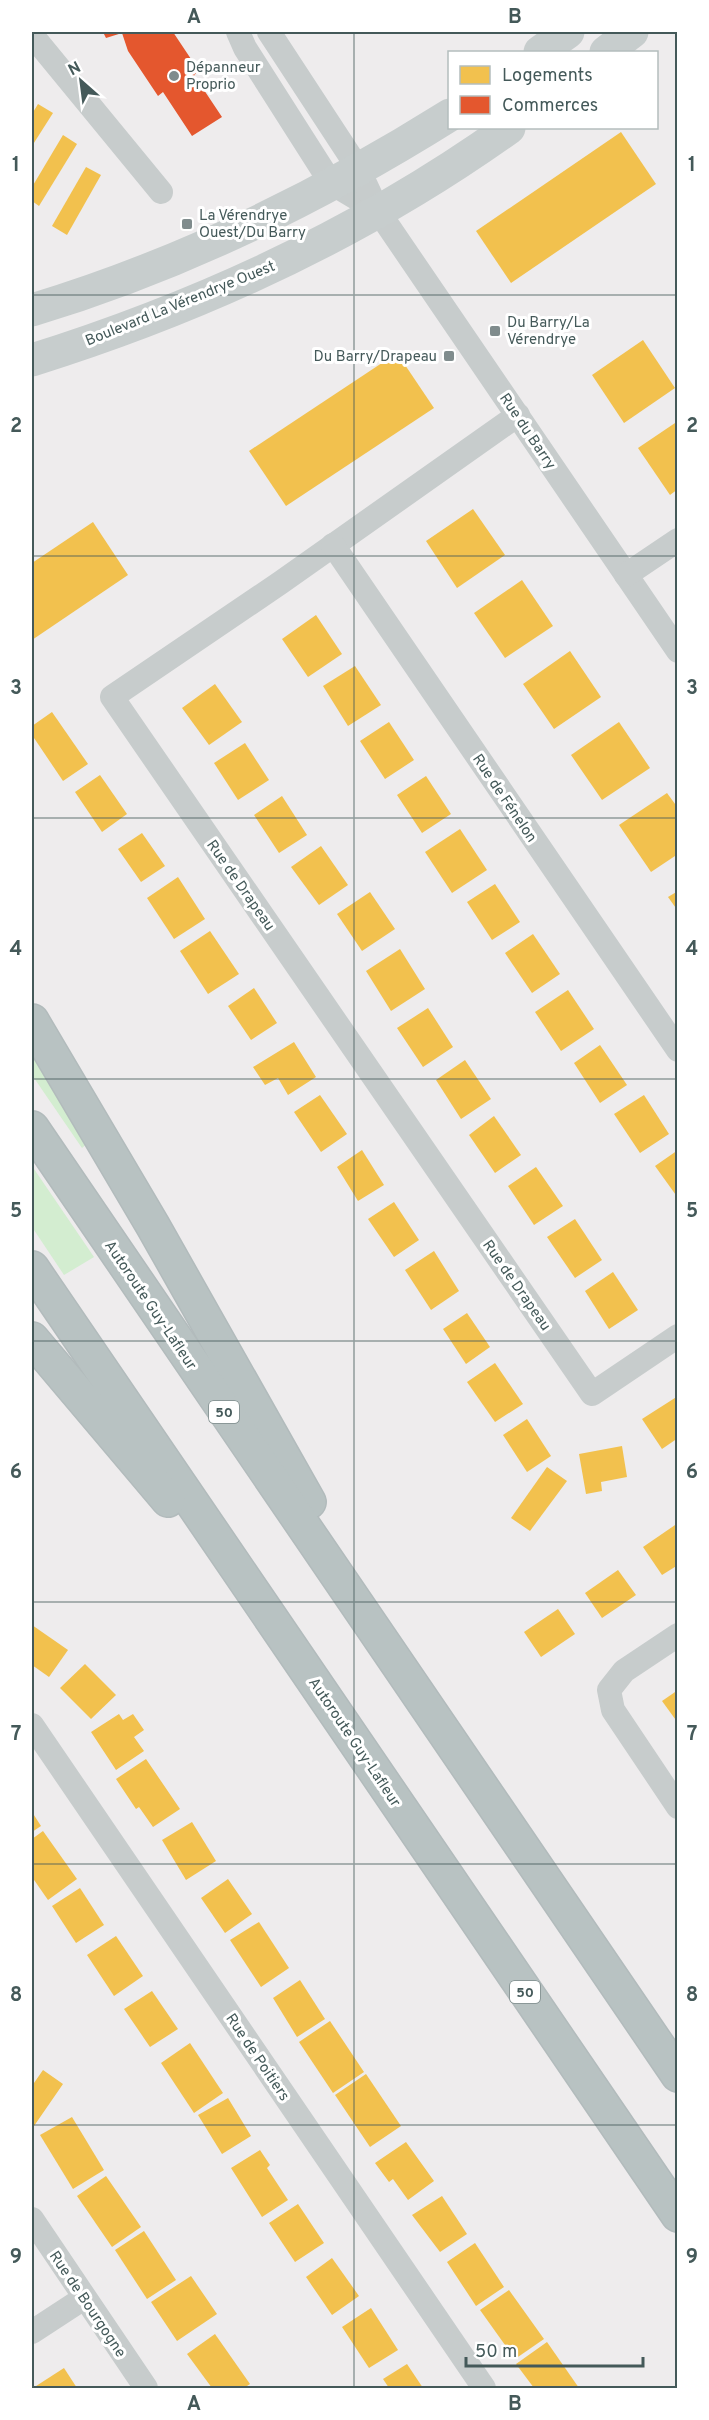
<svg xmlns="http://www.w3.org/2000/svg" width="709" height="2420" font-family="Overpass,sans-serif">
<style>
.green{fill:#d3edd0}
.homes{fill:#f2c14e}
.shops{fill:#e4572e}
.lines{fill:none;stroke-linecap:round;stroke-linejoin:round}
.motorway-casing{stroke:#b2bbbc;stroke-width:36}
.minor{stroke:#c7cccc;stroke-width:24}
.secondary{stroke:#c7cdcd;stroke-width:33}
.motorway{stroke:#b8c2c2;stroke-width:33}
.grid{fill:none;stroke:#445959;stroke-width:1.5;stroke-opacity:0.55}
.poi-dot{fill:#808c8d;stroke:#fff;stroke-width:2}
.labels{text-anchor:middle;stroke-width:6;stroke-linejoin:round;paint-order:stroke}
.shield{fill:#fff;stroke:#7c8b8b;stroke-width:1.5}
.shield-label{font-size:14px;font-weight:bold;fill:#445959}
.poi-label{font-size:15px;fill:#445959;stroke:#fff;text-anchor:start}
.street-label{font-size:15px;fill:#445959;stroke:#fff}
.neatline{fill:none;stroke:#445959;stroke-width:2}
.grid-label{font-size:20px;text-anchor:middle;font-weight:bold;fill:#445959}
</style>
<rect width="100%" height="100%" fill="#eeeced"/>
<!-- green -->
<g class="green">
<polygon points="32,1044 90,1141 82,1148 32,1075"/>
<polygon points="32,1166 94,1257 64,1275 32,1227"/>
</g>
<!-- homes -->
<g class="homes">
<polygon points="38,104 53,113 32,146 32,114"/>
<polygon points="621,132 656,184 511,283 476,231"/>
<polygon points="63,135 77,144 39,206 32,201 32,187"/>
<polygon points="86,167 101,175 67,235 52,226"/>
<polygon points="643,340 675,388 624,423 592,375"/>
<polygon points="397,353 434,408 286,506 249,451"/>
<polygon points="678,421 678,489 670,495 638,448"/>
<polygon points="473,509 505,555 457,588 426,541"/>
<polygon points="93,522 128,575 32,640 32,563"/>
<polygon points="522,580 553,626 505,658 474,613"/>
<polygon points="316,615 342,654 308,677 282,639"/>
<polygon points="570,651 601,697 554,729 523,684"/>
<polygon points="355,666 381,705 348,726 323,686"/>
<polygon points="215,684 242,722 209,745 182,708"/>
<polygon points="52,712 88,764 63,781 32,735 32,726"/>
<polygon points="389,722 414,760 385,779 360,741"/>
<polygon points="619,722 650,768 602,800 571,755"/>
<polygon points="245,743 269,780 238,800 214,763"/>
<polygon points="100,775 127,814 102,832 75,792"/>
<polygon points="426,776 451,814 422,833 397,795"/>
<polygon points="667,793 678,808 678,854 651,872 619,825"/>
<polygon points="282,796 307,835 279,853 254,815"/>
<polygon points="460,829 487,870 452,893 425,852"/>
<polygon points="142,833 165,866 141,882 118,849"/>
<polygon points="321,846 348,885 319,905 291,867"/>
<polygon points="178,877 205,919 174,939 147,898"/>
<polygon points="495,884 520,922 492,940 467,902"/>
<polygon points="678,891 678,911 668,897"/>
<polygon points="370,892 395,929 362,951 337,914"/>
<polygon points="210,931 239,974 208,994 180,951"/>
<polygon points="533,934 560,974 532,993 505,953"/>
<polygon points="400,949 425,989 391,1011 366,971"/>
<polygon points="254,988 277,1023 251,1040 228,1006"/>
<polygon points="568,990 594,1029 561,1051 535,1012"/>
<polygon points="428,1008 453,1047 423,1067 397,1028"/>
<polygon points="294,1042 316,1077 288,1095 278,1078 265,1085 253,1067"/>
<polygon points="600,1045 627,1085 600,1103 574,1063"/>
<polygon points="465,1060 491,1099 461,1119 436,1080"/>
<polygon points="320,1095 347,1134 321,1152 294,1112"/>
<polygon points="644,1095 669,1134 640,1153 614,1114"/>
<polygon points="494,1116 521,1155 495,1173 469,1135"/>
<polygon points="362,1150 384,1185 358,1201 337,1167"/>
<polygon points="678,1150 678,1198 655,1166"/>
<polygon points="536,1167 563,1206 534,1225 508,1186"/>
<polygon points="394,1202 419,1240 394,1257 368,1219"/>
<polygon points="575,1219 602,1260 575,1278 547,1237"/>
<polygon points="434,1251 459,1291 431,1310 405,1270"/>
<polygon points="613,1272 638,1310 609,1329 585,1291"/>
<polygon points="467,1313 490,1347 466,1364 443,1329"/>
<polygon points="495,1363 523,1404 495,1422 467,1382"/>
<polygon points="678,1396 678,1438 662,1449 642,1419"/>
<polygon points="527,1419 551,1456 527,1472 503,1435"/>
<polygon points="622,1446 627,1477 601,1482 602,1491 586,1494 579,1454"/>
<polygon points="547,1467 567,1481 530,1531 511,1518"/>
<polygon points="678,1523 678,1565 662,1575 643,1547"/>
<polygon points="618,1570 636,1595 602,1618 585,1593"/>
<polygon points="558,1609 575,1634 541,1657 524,1632"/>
<polygon points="32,1625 68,1650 49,1677 32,1665"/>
<polygon points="85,1664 116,1695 91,1719 60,1688"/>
<polygon points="678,1690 678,1723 662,1701"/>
<polygon points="119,1714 123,1720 133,1714 144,1730 134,1737 144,1751 116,1770 91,1732"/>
<polygon points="146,1759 180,1809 153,1827 139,1807 136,1809 116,1779"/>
<polygon points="32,1812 41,1826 32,1832"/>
<polygon points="192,1822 216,1861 186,1880 162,1840"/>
<polygon points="43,1831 77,1879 48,1900 32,1877 32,1839"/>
<polygon points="228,1879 252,1914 225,1933 201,1898"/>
<polygon points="80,1888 104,1925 76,1943 52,1906"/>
<polygon points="259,1922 289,1968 261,1987 230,1940"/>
<polygon points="116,1936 143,1976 114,1996 87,1955"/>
<polygon points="300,1980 325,2019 297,2037 273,1998"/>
<polygon points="152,1991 178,2029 150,2047 124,2009"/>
<polygon points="330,2021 364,2072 333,2093 299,2042"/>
<polygon points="190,2043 223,2093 194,2113 161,2063"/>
<polygon points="43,2070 63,2084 34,2126 32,2081 34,2083"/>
<polygon points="366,2074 401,2126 370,2147 335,2095"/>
<polygon points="228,2098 251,2136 222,2154 198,2115"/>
<polygon points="72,2117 104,2170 73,2189 40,2135"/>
<polygon points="406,2142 434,2181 408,2200 393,2179 389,2182 375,2163"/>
<polygon points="260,2150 270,2165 267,2168 288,2200 262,2217 231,2168"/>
<polygon points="106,2176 141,2227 112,2247 77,2196"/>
<polygon points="442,2196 467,2234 440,2252 412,2215"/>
<polygon points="298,2204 324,2243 295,2262 269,2223"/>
<polygon points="144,2231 176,2280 147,2299 115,2250"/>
<polygon points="475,2243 504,2287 476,2306 447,2262"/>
<polygon points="332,2258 359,2296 332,2315 306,2277"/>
<polygon points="191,2276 217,2314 177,2341 151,2302"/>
<polygon points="509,2290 544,2339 515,2359 480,2310"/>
<polygon points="371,2308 398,2350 369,2368 342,2327"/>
<polygon points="215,2334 250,2384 244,2388 212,2388 187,2354"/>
<polygon points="547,2342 579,2388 534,2388 516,2364"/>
<polygon points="407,2364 423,2388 389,2388 383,2379"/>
<polygon points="64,2368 77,2388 33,2388"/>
</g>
<!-- shops -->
<polygon class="shops" points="103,32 173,32 199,71 194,75 222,117 192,136 163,92 158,96 128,51 122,33 106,38"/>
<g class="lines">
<!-- motorway casing -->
<g class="motorway-casing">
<g id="motorway">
<polyline points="32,1021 153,1226 309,1502"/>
<polyline points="32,1128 678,2075"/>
<polyline points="32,1268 678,2215"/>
<polyline points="32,1339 168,1500"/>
</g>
</g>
<!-- minor -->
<g class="minor">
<polyline points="238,32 245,48 331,183 378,211"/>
<polyline points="269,32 358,168 378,211 678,651"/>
<polyline points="32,35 161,192"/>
<polyline points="518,415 280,583 112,697 592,1394 678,1336"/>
<polyline points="333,545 678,1050"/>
<polyline points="626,575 678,540"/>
<polyline points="678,1635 624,1671 609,1690 613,1710 678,1807"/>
<polyline points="32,1725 484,2388"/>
<polyline points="32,2219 146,2388"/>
<polyline points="32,2332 84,2298"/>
</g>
<!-- secondary -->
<g class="secondary">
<polyline points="540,52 568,32"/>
<polyline points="606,52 632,32"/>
<path d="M32,310C178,266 321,196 450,115"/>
<path d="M32,360C201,307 365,231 509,128"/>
</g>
<!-- motorway -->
<use href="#motorway" class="motorway"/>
</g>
<!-- grid -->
<path class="grid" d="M354,32V2388M32,295H678M32,556H678M32,818H678M32,1079H678M32,1341H678M32,1602H678M32,1864H678M32,2125H678"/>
<!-- markers -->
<g class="poi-dot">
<circle cx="174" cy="76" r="6"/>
<rect x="181" y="218" width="12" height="12" rx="3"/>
<rect x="489" y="325" width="12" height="12" rx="3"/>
<rect x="443" y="350" width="12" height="12" rx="3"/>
</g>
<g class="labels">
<!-- shield labels -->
<g class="shield">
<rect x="209" y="1401" width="30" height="22" rx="4.5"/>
<rect x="510" y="1981" width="30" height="22" rx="4.5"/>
</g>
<g class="shield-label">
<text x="224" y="1417">50</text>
<text x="525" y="1997">50</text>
</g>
<!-- poi labels -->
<g class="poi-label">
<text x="186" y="72">Dépanneur<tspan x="186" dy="17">Proprio</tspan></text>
<text x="199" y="220">La Vérendrye<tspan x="199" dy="17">Ouest/Du Barry</tspan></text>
<text x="507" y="327">Du Barry/La<tspan x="507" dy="17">Vérendrye</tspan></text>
<text x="437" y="361" text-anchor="end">Du Barry/Drapeau</text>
</g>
<!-- street labels -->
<g class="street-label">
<text transform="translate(180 303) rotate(-22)" y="5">Boulevard La Vérendrye Ouest</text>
<text transform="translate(528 431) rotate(56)" y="5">Rue du Barry</text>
<text transform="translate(505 798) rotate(56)" y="5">Rue de Fénelon</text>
<text transform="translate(241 885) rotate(55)" y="5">Rue de Drapeau</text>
<text transform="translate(517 1285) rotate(55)" y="5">Rue de Drapeau</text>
<text transform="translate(151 1305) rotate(56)" y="5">Autoroute Guy-Lafleur</text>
<text transform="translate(355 1742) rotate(56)" y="5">Autoroute Guy-Lafleur</text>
<text transform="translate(258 2057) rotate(56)" y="5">Rue de Poitiers</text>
<text transform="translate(88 2304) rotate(56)" y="5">Rue de Bourgogne</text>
</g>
</g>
<!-- border -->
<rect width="709" height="2420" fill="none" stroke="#ffffff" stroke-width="66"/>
<!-- legend -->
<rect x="448" y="51" width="210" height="78" fill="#ffffff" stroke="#b4bdbd" stroke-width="1.5"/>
<rect x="460" y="66" width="30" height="18" fill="#f2c14e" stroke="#b4bdbd" stroke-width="1.5"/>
<text x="502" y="81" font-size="18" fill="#445959">Logements</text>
<rect x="460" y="96" width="30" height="18" fill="#e4572e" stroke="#b4bdbd" stroke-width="1.5"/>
<text x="502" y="111" font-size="18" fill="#445959">Commerces</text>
<!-- north arrow -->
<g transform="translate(81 81) rotate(332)" stroke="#ffffff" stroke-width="4.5" paint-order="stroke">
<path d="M0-4.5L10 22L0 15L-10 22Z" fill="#445959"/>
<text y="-9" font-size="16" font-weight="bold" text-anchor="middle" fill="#445959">N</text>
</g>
<!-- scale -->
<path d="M466 2357v9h177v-9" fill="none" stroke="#445959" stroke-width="3"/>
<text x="475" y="2357" font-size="18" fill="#445959" stroke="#ffffff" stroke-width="4.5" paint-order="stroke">50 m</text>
<rect x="33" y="33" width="643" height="2354" class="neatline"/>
<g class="grid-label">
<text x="194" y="23">A</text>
<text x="515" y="23">B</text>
<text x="16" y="171">1</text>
<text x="692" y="171">1</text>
<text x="16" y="432">2</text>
<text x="692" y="432">2</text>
<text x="16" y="694">3</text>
<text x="692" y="694">3</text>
<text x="16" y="955">4</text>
<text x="692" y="955">4</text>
<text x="16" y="1217">5</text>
<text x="692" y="1217">5</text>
<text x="16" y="1478">6</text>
<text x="692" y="1478">6</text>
<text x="16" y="1740">7</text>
<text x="692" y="1740">7</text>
<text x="16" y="2001">8</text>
<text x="692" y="2001">8</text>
<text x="16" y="2263">9</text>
<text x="692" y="2263">9</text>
<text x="194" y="2410">A</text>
<text x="515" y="2410">B</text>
</g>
</svg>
